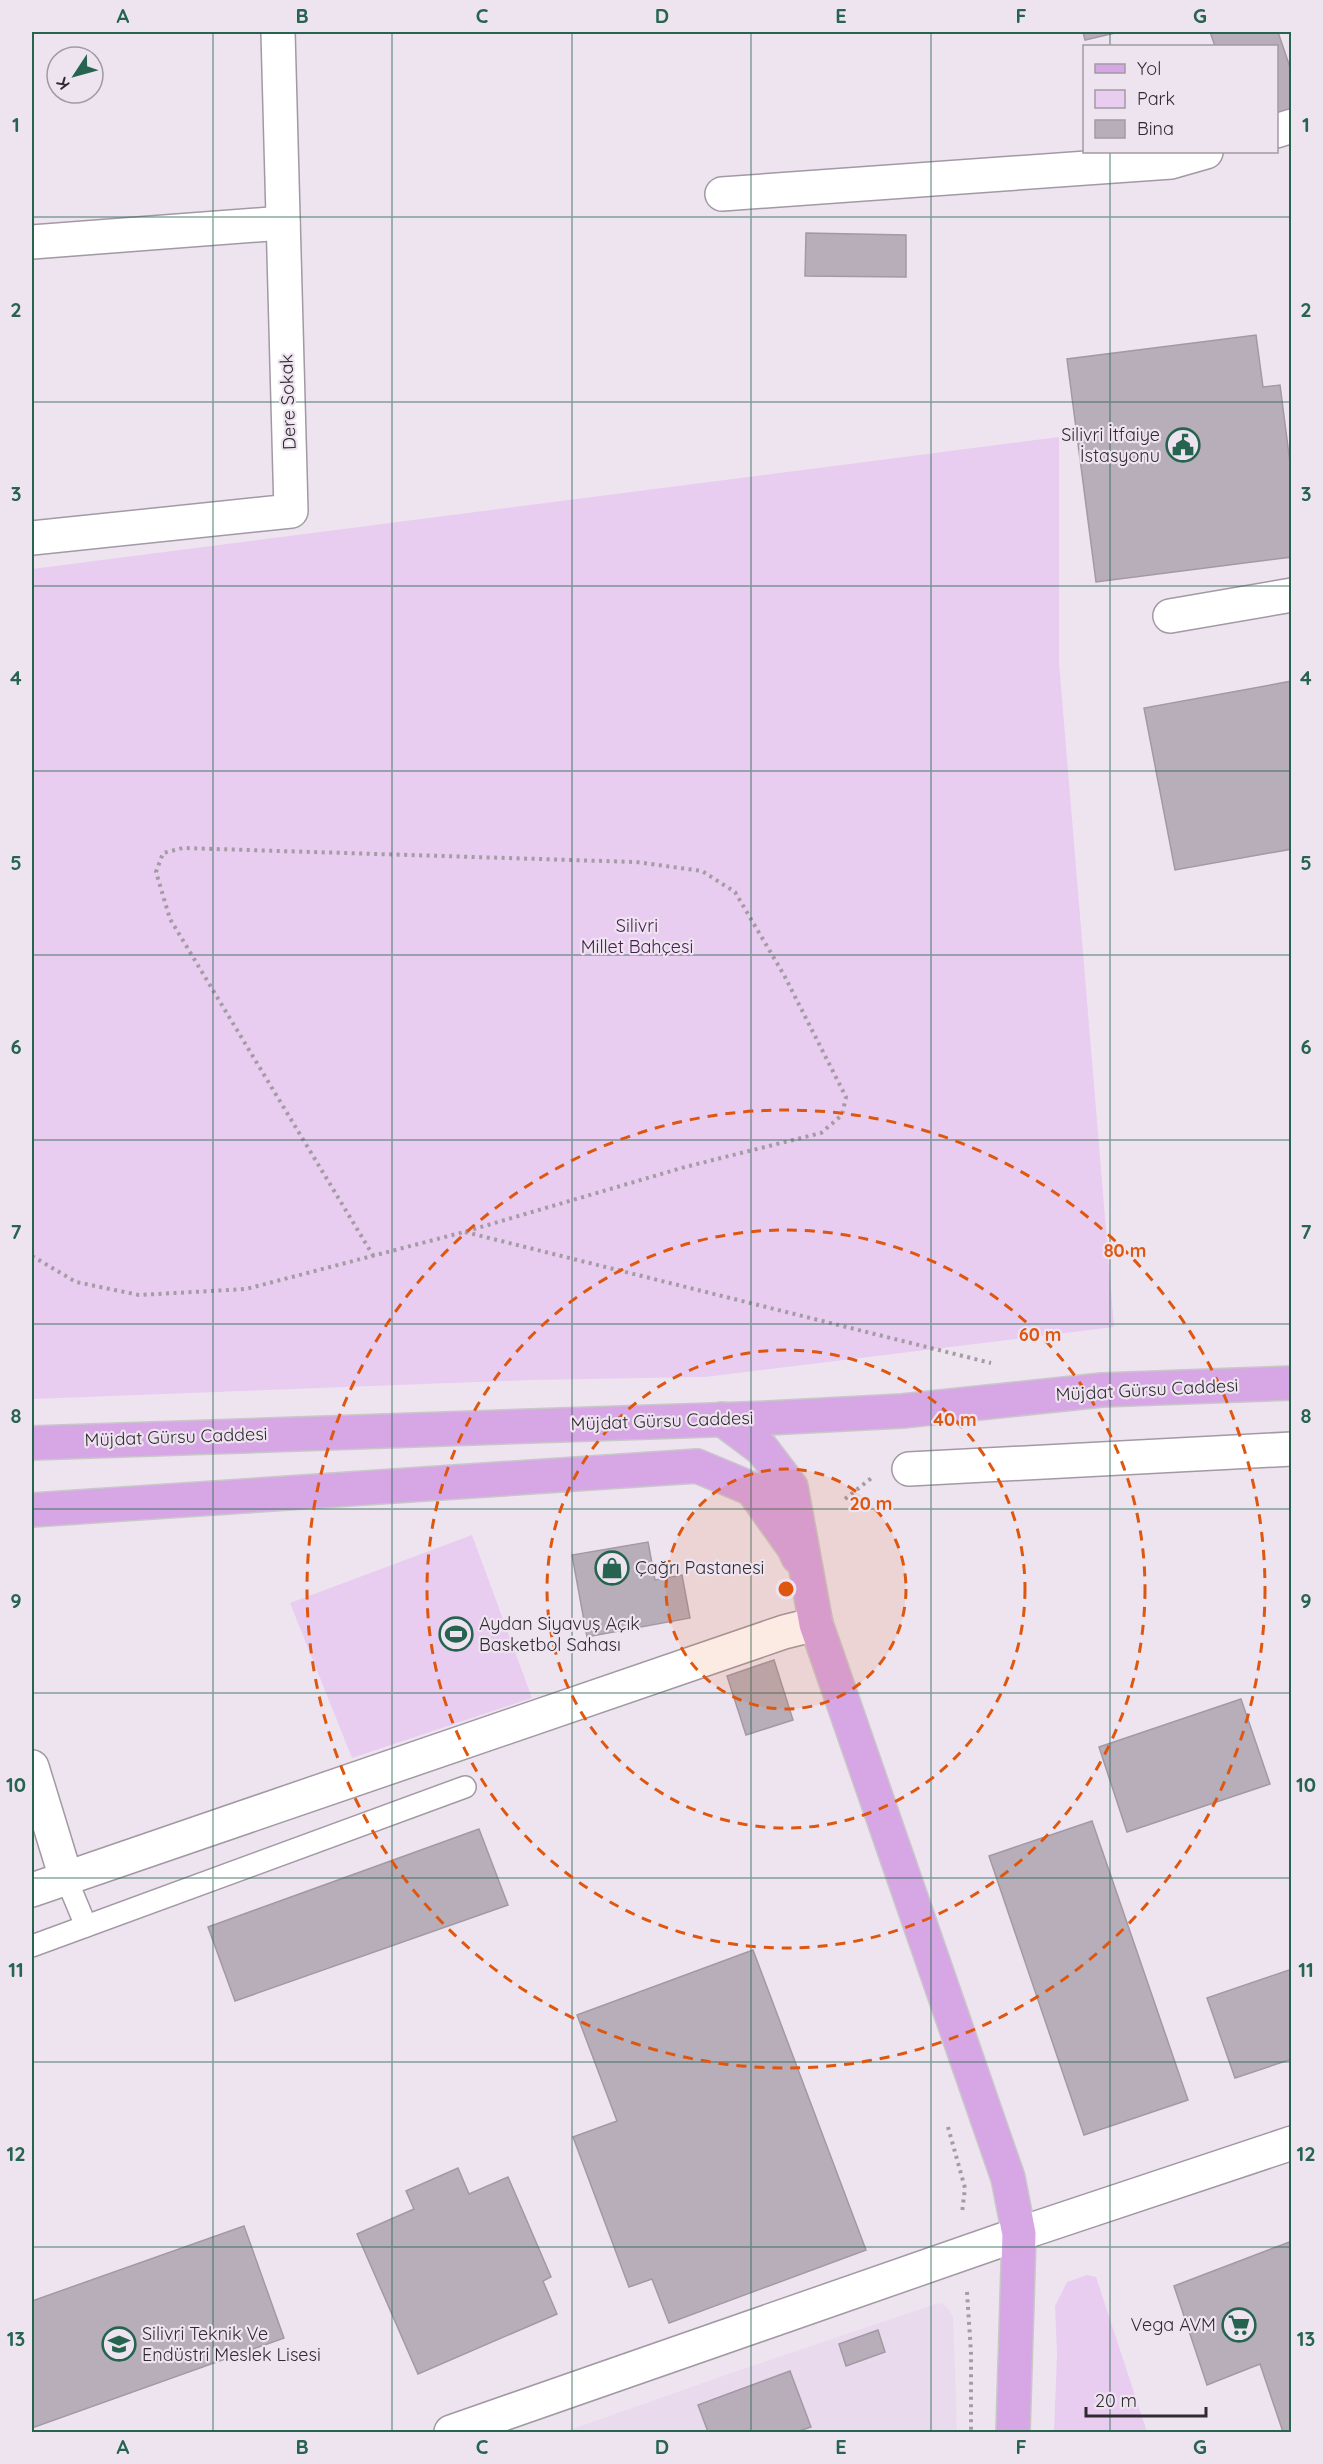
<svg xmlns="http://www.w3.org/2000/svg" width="1323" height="2464" font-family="Quicksand,sans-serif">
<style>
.built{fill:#e9daed}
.green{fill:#e8cdf0}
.building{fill:#b8aeba;stroke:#a299a4;stroke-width:1.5}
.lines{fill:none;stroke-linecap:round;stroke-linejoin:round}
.service-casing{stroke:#a299a5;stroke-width:24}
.minor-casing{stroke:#a299a5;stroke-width:36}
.tertiary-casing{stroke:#a299a5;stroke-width:36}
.primary-casing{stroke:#c9c8c9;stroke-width:36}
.path{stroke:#a49ca5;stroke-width:4;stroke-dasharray:3 4.5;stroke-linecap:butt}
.service{stroke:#fff;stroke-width:21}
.minor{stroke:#fff;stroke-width:33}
.tertiary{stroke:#fff;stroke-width:33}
.primary{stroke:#d7a6e5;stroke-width:33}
.grid{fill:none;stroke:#266450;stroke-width:1.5;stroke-opacity:0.55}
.ring{fill:none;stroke:#df570e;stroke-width:3;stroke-dasharray:10 8}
.labels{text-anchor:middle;stroke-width:4.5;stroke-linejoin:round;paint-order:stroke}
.street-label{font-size:18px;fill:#2f2b30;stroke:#eee4f0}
.poi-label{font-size:18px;fill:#2f2b30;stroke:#eee4f0;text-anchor:start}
.park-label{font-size:18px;fill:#471c52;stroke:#eee4f0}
.centre{fill:#df570e;stroke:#eee4f0;stroke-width:3}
.ring-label{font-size:18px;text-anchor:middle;font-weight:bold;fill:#df570e;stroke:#eee4f0;stroke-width:4.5;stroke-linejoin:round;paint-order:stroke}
.neatline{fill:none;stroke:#266450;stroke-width:2}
.grid-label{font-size:20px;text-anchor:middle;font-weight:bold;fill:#266450}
</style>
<rect width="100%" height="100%" fill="#eee4f0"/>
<!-- built -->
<polygon class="built" points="939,2303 946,2306 953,2316 957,2432 564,2432 734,2372"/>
<!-- green -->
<g class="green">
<polygon points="1059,437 1059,662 1114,1327 705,1377 531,1380 32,1399 32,569"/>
<polygon points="472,1535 532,1698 352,1758 290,1603"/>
<polygon points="1087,2275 1096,2277 1147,2432 1054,2432 1057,2354 1055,2306 1067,2282"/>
</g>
<!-- building -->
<g class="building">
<polygon points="1083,32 1119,32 1085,40"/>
<polygon points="1210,32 1278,32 1292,73 1292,116 1276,121 1276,46 1215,46"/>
<polygon points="806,233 906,235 906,277 805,276"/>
<polygon points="1256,335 1263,387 1280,385 1292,478 1292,557 1096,582 1067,359"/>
<polygon points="1292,681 1292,849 1175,870 1144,708"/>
<polygon points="648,1542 655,1580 682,1575 690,1618 587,1637 572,1555"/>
<polygon points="774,1660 793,1720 746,1735 727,1676"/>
<polygon points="1241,1699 1270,1784 1127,1832 1099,1747"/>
<polygon points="1092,1821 1188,2100 1084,2135 989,1856"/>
<polygon points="479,1829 508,1905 235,2001 208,1927"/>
<polygon points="753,1950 866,2250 669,2323 652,2279 629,2287 573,2137 617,2121 577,2015"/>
<polygon points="1292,1969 1292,2059 1235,2078 1207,1998"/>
<polygon points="458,2168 469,2194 508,2177 551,2277 543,2281 557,2314 418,2374 357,2234 414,2209 406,2191"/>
<polygon points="244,2226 284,2338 32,2428 32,2301"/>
<polygon points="1292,2241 1292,2432 1283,2432 1260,2364 1207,2385 1174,2286"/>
<polygon points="878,2330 885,2352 846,2366 839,2344"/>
<polygon points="790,2371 811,2427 796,2432 708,2432 698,2405"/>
</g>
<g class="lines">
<!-- service casing -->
<g class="service-casing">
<g id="service">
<polyline points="66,1878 86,1926"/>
<polyline points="32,1946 465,1787"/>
</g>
</g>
<!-- minor casing -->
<g class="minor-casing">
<g id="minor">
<polyline points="1276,131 1292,126"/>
<polyline points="722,194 1171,162 1206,152"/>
<polyline points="32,242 283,223"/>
<polyline points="32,538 291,511 278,32"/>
<polyline points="1170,616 1292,595"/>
<polyline points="909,1469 1292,1449"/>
<polyline points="32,1767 66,1878"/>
<polyline points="32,1890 784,1632 816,1624"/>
<polyline points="451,2432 1019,2234"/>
</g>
</g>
<!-- tertiary casing -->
<g class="tertiary-casing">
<polyline id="tertiary" points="1019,2234 1292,2143"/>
</g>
<!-- primary casing -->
<g class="primary-casing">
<g id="primary">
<polyline points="722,1419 762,1449 791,1487 816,1624 1008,2178 1019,2234 1013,2432"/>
<polyline points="32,1443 768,1418 902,1411 1102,1390 1292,1383"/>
<polyline points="32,1510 697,1466 752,1489 794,1548 798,1557"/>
</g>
</g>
<!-- path -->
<g class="path">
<polyline points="465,1232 991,1363"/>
<polyline points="32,1256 76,1282 139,1295 246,1289 464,1232 685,1167 821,1133 842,1115 846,1097 784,975 735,892 702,871 636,862 183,848 163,853 156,872 170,919 374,1257"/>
<polyline points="845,1499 874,1476"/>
<polyline points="948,2127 965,2188 962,2213"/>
<polyline points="967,2292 971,2353 971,2432"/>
</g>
<!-- service -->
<use href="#service" class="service"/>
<!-- minor -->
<use href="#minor" class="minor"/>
<!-- tertiary -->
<use href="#tertiary" class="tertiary"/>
<!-- primary -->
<use href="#primary" class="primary"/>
</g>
<!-- grid -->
<path class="grid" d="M213,32V2432M392,32V2432M572,32V2432M751,32V2432M931,32V2432M1110,32V46M1110,152V2432M32,217H1292M32,402H1292M32,586H1292M32,771H1292M32,955H1292M32,1140H1292M32,1324H1292M32,1509H1292M32,1693H1292M32,1878H1292M32,2062H1292M32,2247H1292"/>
<!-- distance rings -->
<circle cx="786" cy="1589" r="120" fill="#df570e" fill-opacity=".12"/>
<g class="ring">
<circle cx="786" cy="1589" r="120"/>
<circle cx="786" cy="1589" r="239"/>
<circle cx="786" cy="1589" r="359"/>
<circle cx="786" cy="1589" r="479"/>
</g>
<!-- icons -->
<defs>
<g id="civic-ring" transform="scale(1.725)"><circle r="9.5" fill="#eee4f0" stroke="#266450" stroke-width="1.5"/><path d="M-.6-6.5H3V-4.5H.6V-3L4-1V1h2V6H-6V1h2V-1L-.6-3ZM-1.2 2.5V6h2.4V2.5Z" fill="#266450"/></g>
<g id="shop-ring" transform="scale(1.725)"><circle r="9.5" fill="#eee4f0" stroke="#266450" stroke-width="1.5"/><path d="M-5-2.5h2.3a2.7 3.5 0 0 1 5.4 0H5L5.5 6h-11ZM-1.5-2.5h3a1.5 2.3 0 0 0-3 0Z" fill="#266450"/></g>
<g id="stadium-ring" transform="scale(1.725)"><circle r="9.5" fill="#eee4f0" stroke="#266450" stroke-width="1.5"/><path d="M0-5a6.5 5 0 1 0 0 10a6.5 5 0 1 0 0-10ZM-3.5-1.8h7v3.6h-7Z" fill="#266450"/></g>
<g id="supermarket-ring" transform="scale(1.725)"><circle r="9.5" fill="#eee4f0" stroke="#266450" stroke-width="1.5"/><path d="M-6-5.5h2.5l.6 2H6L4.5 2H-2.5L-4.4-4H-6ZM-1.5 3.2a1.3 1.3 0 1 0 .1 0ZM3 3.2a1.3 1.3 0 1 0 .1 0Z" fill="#266450"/></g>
<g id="school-ring" transform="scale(1.725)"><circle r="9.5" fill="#eee4f0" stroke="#266450" stroke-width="1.5"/><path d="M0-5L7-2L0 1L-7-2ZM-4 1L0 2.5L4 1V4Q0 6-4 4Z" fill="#266450"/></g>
</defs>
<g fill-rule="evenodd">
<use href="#civic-ring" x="1183" y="445"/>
<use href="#shop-ring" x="612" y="1568"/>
<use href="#stadium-ring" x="456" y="1634"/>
<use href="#supermarket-ring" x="1239" y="2325"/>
<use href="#school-ring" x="119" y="2344"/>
</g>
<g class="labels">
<!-- street labels -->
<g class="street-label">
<text transform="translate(288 402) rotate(-92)" y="6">Dere Sokak</text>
<text transform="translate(1147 1390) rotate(-3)" y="6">Müjdat Gürsu Caddesi</text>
<text transform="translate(662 1421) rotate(-2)" y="6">Müjdat Gürsu Caddesi</text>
<text transform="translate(176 1437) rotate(-2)" y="6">Müjdat Gürsu Caddesi</text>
</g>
<!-- poi labels -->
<g class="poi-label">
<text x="1160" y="441" text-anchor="end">Silivri İtfaiye<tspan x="1160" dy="21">İstasyonu</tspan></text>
<text x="635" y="1574">Çağrı Pastanesi</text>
<text x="479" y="1630">Aydan Siyavuş Açık<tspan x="479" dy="21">Basketbol Sahası</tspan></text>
<text x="1216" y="2331" text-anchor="end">Vega AVM</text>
<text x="142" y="2340">Silivri Teknik Ve<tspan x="142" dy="21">Endüstri Meslek Lisesi</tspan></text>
</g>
<!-- park labels -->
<g class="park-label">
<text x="637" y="932">Silivri<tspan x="637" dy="21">Millet Bahçesi</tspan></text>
</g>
</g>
<circle cx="786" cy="1589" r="9" class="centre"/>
<g class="ring-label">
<text x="1125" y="1257">80 m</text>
<text x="1040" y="1341">60 m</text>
<text x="955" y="1426">40 m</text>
<text x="871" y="1510">20 m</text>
</g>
<!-- border -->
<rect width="1323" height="2464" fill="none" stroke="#eee4f0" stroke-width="66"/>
<!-- legend -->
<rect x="1083" y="45" width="195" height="108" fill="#eee4f0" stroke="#a29aa3" stroke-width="1.5"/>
<rect x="1095" y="64" width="30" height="9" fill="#d7a6e5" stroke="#a29aa3" stroke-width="1.5"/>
<text x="1137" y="75" font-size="18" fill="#2f2b30">Yol</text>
<rect x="1095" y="90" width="30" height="18" fill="#e8cdf0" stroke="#a29aa3" stroke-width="1.5"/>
<text x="1137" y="105" font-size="18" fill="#2f2b30">Park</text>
<rect x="1095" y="120" width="30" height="18" fill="#b8aeba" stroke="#a29aa3" stroke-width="1.5"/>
<text x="1137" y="135" font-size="18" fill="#2f2b30">Bina</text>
<!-- north arrow -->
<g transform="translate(75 75) rotate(234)"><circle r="28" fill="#eee4f0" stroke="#a29aa3" stroke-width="1.5"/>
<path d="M0-4.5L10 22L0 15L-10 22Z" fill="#266450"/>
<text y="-9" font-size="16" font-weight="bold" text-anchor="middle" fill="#2f2b30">K</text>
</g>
<!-- scale -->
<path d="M1086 2407v9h120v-9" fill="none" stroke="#2f2b30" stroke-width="3"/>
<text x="1095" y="2407" font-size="18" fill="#2f2b30" stroke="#eee4f0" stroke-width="4.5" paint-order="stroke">20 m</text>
<rect x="33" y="33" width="1257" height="2398" class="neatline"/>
<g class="grid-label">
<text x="123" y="23">A</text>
<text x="302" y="23">B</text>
<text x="482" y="23">C</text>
<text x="662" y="23">D</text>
<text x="841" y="23">E</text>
<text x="1021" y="23">F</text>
<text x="1200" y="23">G</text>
<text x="16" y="132">1</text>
<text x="1306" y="132">1</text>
<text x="16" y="317">2</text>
<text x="1306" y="317">2</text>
<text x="16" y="501">3</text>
<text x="1306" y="501">3</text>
<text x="16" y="685">4</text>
<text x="1306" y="685">4</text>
<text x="16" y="870">5</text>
<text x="1306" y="870">5</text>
<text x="16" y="1054">6</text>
<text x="1306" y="1054">6</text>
<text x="16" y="1239">7</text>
<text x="1306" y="1239">7</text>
<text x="16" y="1423">8</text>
<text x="1306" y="1423">8</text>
<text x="16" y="1608">9</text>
<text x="1306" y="1608">9</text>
<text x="16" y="1792">10</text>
<text x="1306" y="1792">10</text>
<text x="16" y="1977">11</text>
<text x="1306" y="1977">11</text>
<text x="16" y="2161">12</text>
<text x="1306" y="2161">12</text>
<text x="16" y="2346">13</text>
<text x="1306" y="2346">13</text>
<text x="123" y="2454">A</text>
<text x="302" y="2454">B</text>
<text x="482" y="2454">C</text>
<text x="662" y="2454">D</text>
<text x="841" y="2454">E</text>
<text x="1021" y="2454">F</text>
<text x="1200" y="2454">G</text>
</g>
</svg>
